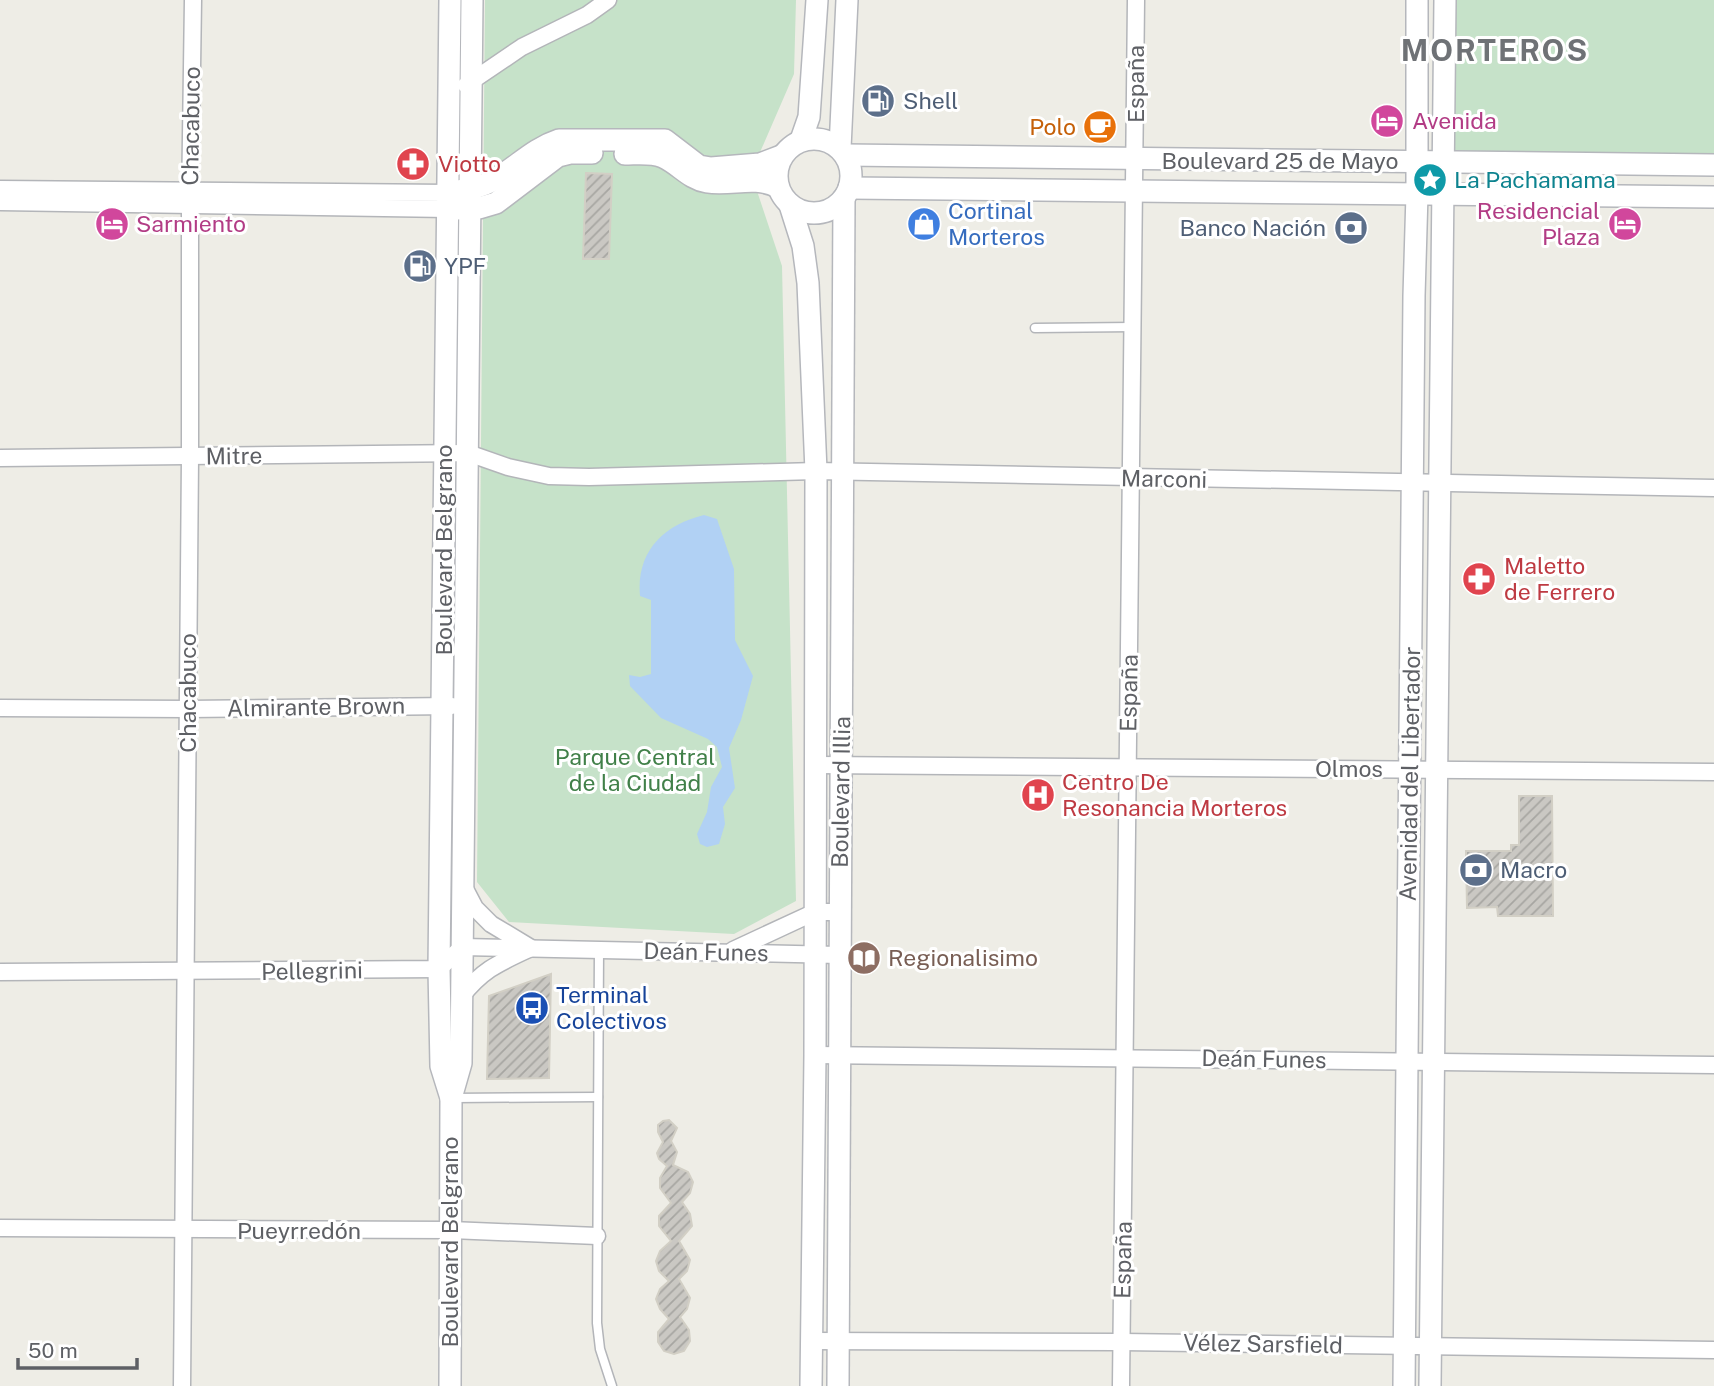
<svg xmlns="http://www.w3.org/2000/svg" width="1714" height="1386" font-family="'Public Sans',sans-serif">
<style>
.park{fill:#c6e2c9}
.water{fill:#b1d1f4}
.building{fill:url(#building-hatch);stroke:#d2cfc5;stroke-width:2}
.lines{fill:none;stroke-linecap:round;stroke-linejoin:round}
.lane-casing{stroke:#b3b5b9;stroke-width:11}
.street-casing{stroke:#b3b5b9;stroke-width:19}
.secondary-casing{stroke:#b5b7bc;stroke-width:24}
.lane{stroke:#fff;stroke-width:8}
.street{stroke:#fff;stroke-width:16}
.secondary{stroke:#fff;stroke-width:21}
.labels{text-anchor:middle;stroke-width:6;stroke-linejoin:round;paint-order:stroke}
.street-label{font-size:23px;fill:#5e6065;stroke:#fff}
.service-label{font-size:23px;fill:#4e5e75;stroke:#fff;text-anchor:start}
.hotel-label{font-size:23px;fill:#b23c85;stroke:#fff;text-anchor:start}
.food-label{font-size:23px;fill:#c56008;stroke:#fff;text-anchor:end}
.health-label{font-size:23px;fill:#be3a42;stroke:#fff;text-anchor:start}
.culture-label{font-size:23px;fill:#0d838f;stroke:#fff;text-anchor:start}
.shop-label{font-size:23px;fill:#366cbe;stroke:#fff;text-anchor:start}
.park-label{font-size:23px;fill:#418049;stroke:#fff}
.education-label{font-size:23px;fill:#785e54;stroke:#fff;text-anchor:start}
.transit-label{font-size:23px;fill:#164399;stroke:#fff;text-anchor:start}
.district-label{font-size:30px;font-weight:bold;letter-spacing:2px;fill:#6f7276;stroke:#fff}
</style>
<defs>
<pattern id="building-hatch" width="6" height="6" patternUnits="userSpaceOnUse" patternTransform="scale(1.75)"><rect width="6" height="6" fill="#cac8c3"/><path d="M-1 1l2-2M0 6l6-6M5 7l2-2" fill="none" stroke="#a7a6a2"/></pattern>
</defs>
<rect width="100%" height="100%" fill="#eeede6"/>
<!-- park -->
<g class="park">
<polygon points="485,0 796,0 794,74 751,173 782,266 796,901 734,934 509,922 477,882"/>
<polygon points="1445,0 1714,0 1714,165 1443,162"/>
</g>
<!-- water -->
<path class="water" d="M704,515L717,519L734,569L735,640L753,676L741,720L729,748L735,788L723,807L725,824L719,844L707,847L700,844L697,834L707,812L711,787L722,767L717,747L708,739L661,718L630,686L629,675L640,677L651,674V600L640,596C636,552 663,525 704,515Z"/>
<!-- building -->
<g class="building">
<polygon points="586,173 612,174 609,259 583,259"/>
<polygon points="1519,796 1552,796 1553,916 1498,916 1497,907 1467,908 1466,851 1511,851 1511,845 1519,845"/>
<polygon points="551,974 549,1078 487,1079 489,996"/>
<polygon points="669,1120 677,1128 671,1141 677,1152 673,1165 688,1172 693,1182 690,1193 682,1202 690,1214 692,1226 679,1241 690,1260 687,1271 679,1279 690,1298 687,1309 680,1317 689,1330 690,1341 684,1351 674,1354 664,1351 658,1342 658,1332 669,1319 660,1309 656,1299 660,1289 669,1281 659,1271 656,1261 660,1251 671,1241 659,1226 659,1216 671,1203 660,1188 660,1178 667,1166 659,1159 657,1153 663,1142 658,1132 658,1125 663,1121"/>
</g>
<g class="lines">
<!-- lane casing -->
<g class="lane-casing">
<g id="lane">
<polyline points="1035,328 1134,327"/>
<polyline points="599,949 597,1323 600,1349 612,1386"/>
<polyline points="454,1098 598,1097"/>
</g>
</g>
<!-- street casing -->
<g class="street-casing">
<g id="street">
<polyline points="466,85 522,47 587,15 608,0"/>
<polyline points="0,189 449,193"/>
<polyline points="0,202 448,209"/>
<polyline points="0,458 468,453 508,467 549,476 589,477 816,471 1714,488"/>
<polyline points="0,708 188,709 452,706"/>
<polyline points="816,765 1714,772"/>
<polyline points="733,950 815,912 840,912"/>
<polyline points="0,972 439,969 462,947 839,955"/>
<path d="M461,997C483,969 499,963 531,948L491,924L475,908L464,887"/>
<polyline points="815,1055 1714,1065"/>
<polyline points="0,1228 451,1230 597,1236"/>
<polyline points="811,1341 1122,1342 1714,1350"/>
<polyline points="182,1386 190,457 190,204 193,0"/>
<polyline points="1121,1386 1136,0"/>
</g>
</g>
<!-- secondary casing -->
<g class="secondary-casing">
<g id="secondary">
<polyline points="450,0 439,969 441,1066 451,1098"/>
<circle cx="814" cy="176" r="37"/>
<polyline points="801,140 809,117 817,0"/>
<polyline points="840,148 847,0"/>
<path d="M625,154C637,154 652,152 663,157C679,164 689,179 707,182C732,186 754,175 778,187"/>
<polyline points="845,155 1714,165"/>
<polyline points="849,188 1714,197"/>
<path d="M458,191C505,186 520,153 559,140H665L699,166L711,168L760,164L781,156"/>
<polyline points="790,205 803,246 808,283 816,471 815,1055 811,1386"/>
<polyline points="456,209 479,208 496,203 558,156 570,153 592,153"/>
<polyline points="450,1386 451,1098 461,1063 472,0"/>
<polyline points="838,1386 844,198"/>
<polyline points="1404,1386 1414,296 1417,194 1417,0"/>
<polyline points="1430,1386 1445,0"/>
</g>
</g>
<!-- lane -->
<use href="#lane" class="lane"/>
<!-- street -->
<use href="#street" class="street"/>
<!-- secondary -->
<use href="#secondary" class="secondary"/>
</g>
<!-- icons -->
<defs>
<g id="fuel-disc" transform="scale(1.75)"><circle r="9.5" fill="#5c6f8a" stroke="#fff"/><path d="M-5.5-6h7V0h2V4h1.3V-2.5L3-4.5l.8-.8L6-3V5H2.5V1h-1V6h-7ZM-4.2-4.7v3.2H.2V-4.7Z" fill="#fff"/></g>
<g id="hotel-disc" transform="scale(1.75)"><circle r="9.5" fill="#d1479c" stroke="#fff"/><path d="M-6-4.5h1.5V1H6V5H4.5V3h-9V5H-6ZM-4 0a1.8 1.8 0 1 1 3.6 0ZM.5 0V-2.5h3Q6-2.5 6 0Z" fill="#fff"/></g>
<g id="cafe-disc" transform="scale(1.75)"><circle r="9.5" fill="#e8710a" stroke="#fff"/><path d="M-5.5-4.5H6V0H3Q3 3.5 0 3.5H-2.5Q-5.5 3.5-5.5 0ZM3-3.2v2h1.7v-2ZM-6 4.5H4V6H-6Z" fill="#fff"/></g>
<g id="pharmacy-disc" transform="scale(1.75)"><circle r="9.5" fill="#e0444e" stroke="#fff"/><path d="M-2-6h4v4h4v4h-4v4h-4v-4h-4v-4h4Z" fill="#fff"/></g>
<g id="sight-disc" transform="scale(1.75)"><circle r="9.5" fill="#0f9aa8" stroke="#fff"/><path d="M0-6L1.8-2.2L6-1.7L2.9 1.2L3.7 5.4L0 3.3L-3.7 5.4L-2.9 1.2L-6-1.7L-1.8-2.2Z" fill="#fff"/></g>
<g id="shop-disc" transform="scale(1.75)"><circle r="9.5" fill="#3f7fe0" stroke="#fff"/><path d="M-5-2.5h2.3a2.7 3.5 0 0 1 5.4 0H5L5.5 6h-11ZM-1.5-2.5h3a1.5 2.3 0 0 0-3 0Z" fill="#fff"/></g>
<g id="bank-disc" transform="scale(1.75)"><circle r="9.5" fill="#5c6f8a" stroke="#fff"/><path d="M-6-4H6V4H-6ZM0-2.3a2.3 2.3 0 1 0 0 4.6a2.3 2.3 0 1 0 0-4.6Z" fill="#fff"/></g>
<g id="hospital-disc" transform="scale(1.75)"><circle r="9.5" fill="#e0444e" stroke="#fff"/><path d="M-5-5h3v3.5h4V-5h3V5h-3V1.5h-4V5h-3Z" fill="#fff"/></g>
<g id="library-disc" transform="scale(1.75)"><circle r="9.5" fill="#8d6e63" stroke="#fff"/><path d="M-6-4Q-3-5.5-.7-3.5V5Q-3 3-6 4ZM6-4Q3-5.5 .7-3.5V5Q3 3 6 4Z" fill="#fff"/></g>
<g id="bus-disc" transform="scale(1.75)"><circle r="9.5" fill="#1a4fb4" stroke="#fff"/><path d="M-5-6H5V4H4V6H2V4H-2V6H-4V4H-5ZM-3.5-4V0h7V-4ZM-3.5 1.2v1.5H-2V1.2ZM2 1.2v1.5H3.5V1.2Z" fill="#fff"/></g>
</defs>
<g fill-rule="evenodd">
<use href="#fuel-disc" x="878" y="101"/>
<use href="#hotel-disc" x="1387" y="121"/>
<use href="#cafe-disc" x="1100" y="127"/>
<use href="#pharmacy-disc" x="413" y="164"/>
<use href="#sight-disc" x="1430" y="180"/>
<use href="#hotel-disc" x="112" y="224"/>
<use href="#shop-disc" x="924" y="224"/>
<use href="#hotel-disc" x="1625" y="224"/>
<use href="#bank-disc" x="1351" y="228"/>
<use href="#fuel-disc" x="420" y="266"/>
<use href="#pharmacy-disc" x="1479" y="579"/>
<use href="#hospital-disc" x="1038" y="795"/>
<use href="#bank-disc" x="1476" y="870"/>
<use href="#library-disc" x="864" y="958"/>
<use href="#bus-disc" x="532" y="1008"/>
</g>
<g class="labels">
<!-- street labels -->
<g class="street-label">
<text transform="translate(1136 84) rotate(-90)" y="8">España</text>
<text transform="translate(191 126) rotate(-89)" y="8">Chacabuco</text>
<text x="1280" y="169">Boulevard 25 de Mayo</text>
<text transform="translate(234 456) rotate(-1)" y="8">Mitre</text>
<text transform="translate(1164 479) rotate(1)" y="8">Marconi</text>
<text transform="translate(444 550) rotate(-90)" y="8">Boulevard Belgrano</text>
<text transform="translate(188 693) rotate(-90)" y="8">Chacabuco</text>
<text transform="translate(1129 693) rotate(-89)" y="8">España</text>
<text transform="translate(316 707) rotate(-1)" y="8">Almirante Brown</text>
<text x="1349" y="777">Olmos</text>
<text transform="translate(1410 774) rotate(-89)" y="8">Avenidad del Libertador</text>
<text transform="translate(841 792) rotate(-89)" y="8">Boulevard Illia</text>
<text transform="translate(706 952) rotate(1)" y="8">Deán Funes</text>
<text transform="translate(312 971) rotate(-1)" y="8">Pellegrini</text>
<text transform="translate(1264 1059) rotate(1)" y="8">Deán Funes</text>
<text x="299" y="1239">Pueyrredón</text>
<text transform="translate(450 1242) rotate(-90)" y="8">Boulevard Belgrano</text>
<text transform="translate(1123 1260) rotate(-89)" y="8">España</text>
<text transform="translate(1263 1344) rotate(1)" y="8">Vélez Sarsfield</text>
</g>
<!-- service labels -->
<g class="service-label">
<text x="903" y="109">Shell</text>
<text x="1326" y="236" text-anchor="end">Banco Nación</text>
<text x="444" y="274">YPF</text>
<text x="1500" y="878">Macro</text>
</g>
<!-- hotel labels -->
<g class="hotel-label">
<text x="1412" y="129">Avenida</text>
<text x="1600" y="219" text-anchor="end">Residencial<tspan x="1600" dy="26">Plaza</tspan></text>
<text x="136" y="232">Sarmiento</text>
</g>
<!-- food labels -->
<g class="food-label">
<text x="1076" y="135">Polo</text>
</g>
<!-- health labels -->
<g class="health-label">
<text x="438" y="172">Viotto</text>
<text x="1504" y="574">Maletto<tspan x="1504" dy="26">de Ferrero</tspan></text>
<text x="1062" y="790">Centro De<tspan x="1062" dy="26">Resonancia Morteros</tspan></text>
</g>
<!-- culture labels -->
<g class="culture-label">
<text x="1454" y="188">La Pachamama</text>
</g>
<!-- shop labels -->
<g class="shop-label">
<text x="948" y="219">Cortinal<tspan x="948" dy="26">Morteros</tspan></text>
</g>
<!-- park labels -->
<g class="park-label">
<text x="635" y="765">Parque Central<tspan x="635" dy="26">de la Ciudad</tspan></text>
</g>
<!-- education labels -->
<g class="education-label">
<text x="888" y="966">Regionalisimo</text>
</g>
<!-- transit labels -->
<g class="transit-label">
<text x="556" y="1003">Terminal<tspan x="556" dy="26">Colectivos</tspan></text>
</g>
<!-- district labels -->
<g class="district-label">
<text x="1495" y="61">MORTEROS</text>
</g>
</g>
<!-- scale -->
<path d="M18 1358v10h119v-10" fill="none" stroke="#5e6065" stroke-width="3.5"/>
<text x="28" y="1358" font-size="21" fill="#5e6065" stroke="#ffffff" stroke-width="5" paint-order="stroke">50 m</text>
</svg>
